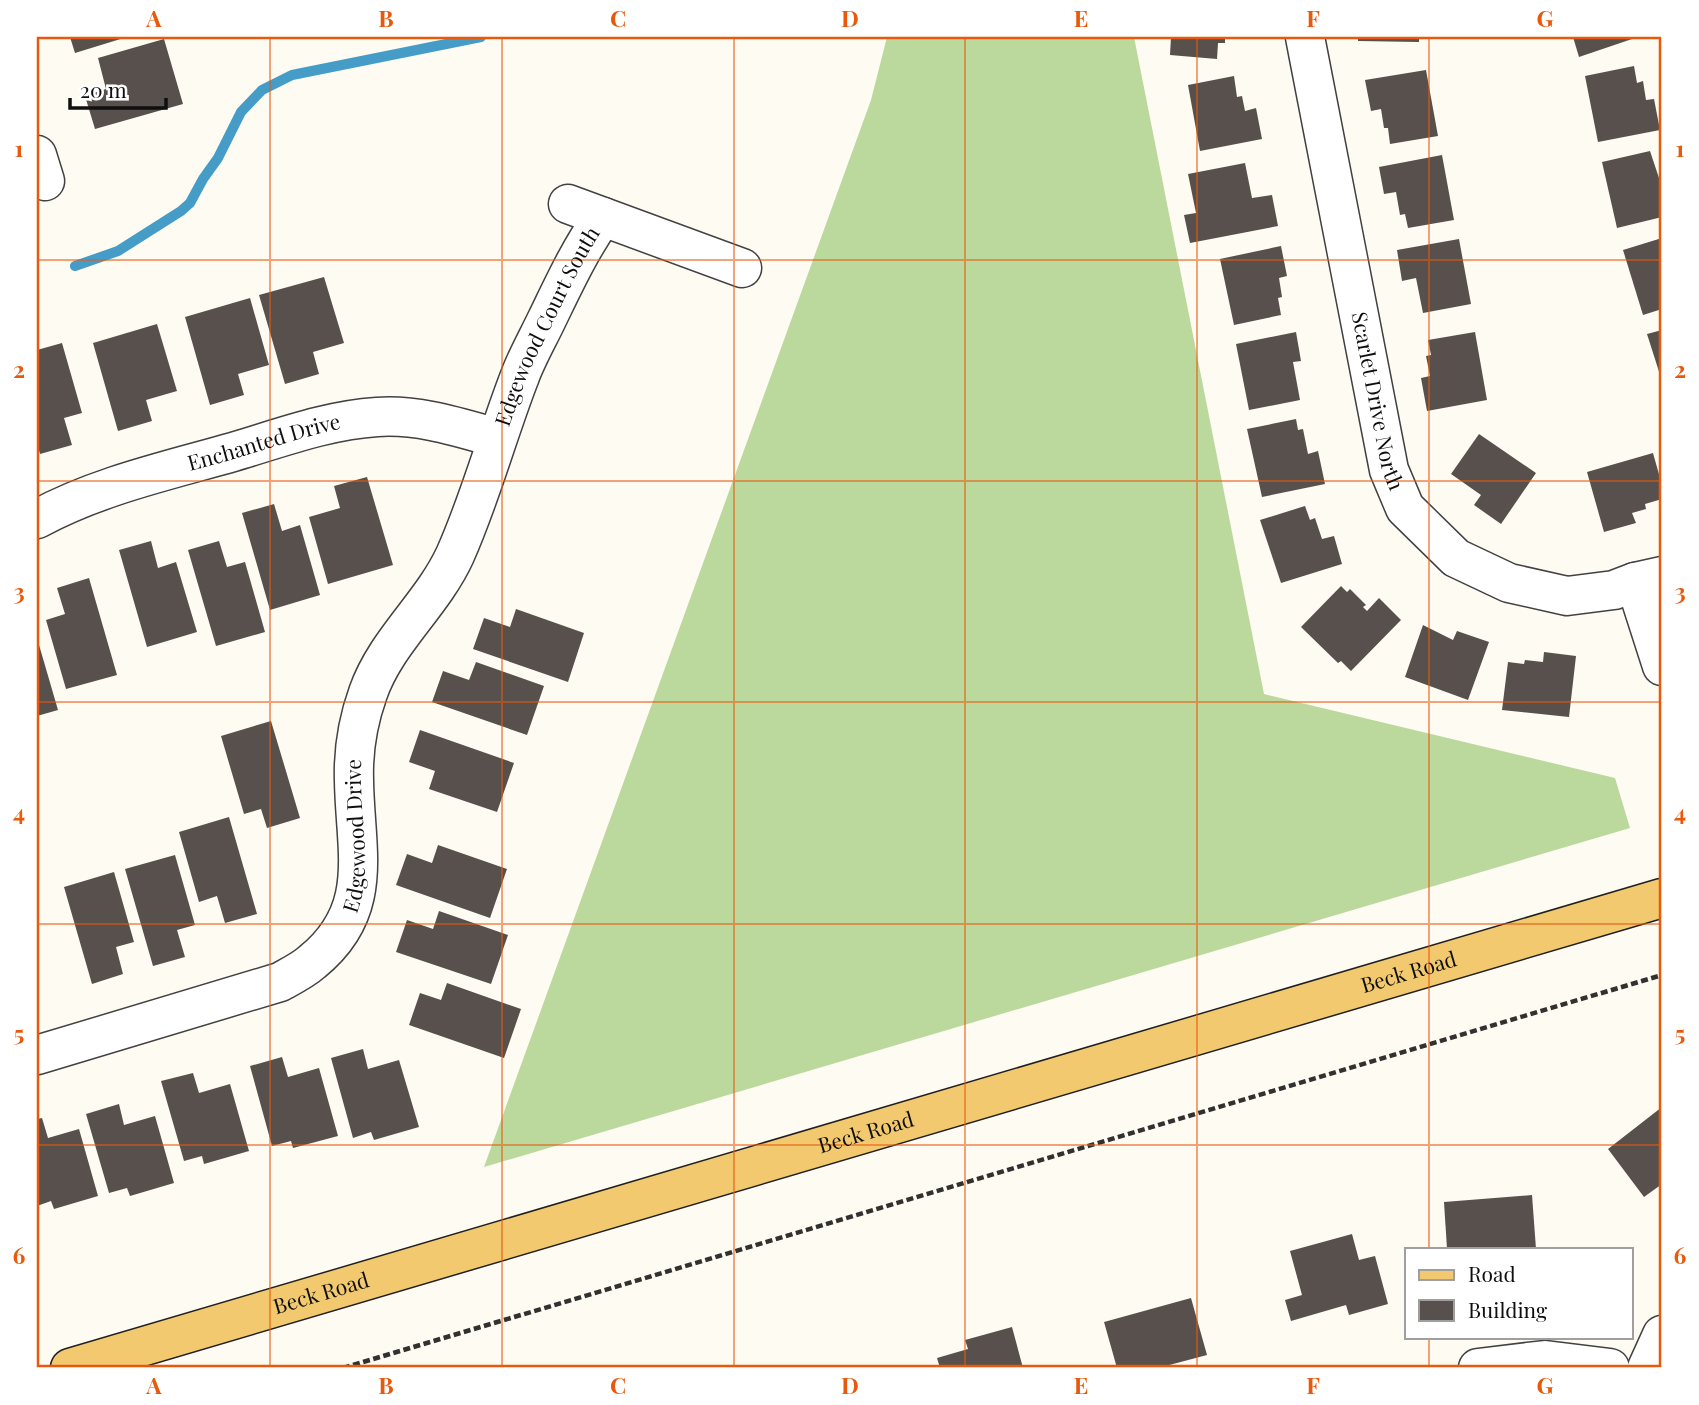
<svg xmlns="http://www.w3.org/2000/svg" width="1699" height="1405" font-family="'Playfair Display',serif">
<style>
.forest{fill:#bbd89d}
.lines{fill:none;stroke-linecap:round;stroke-linejoin:round}
.stream{stroke:#449cc7;stroke-width:10}
.building{fill:#58504c}
.minor-casing{stroke:#424242;stroke-width:41}
.major-casing{stroke:#202020;stroke-width:41}
.path{stroke:#313131;stroke-width:4.5;stroke-dasharray:7 3.5;stroke-linecap:butt}
.minor{stroke:#fff;stroke-width:38}
.major{stroke:#f2c96f;stroke-width:38}
.grid{fill:none;stroke:#e8590c;stroke-width:2;stroke-opacity:0.55}
.labels{text-anchor:middle;stroke-width:7;stroke-linejoin:round;paint-order:stroke}
.street-label{font-size:21px;fill:#0f0f0f;stroke:#fff}
.neatline{fill:none;stroke:#e8590c;stroke-width:2.5}
.grid-label{font-size:23px;text-anchor:middle;font-weight:bold;fill:#e8590c}
</style>
<rect width="100%" height="100%" fill="#fefbf2"/>
<!-- forest -->
<polygon class="forest" points="887,37 1134,37 1264,694 1615,778 1630,828 484,1167 871,100"/>
<g class="lines">
<!-- stream -->
<polyline class="stream" points="75,266 118,251 181,211 190,203 203,179 218,158 241,112 262,90 292,75 481,37"/>
</g>
<!-- building -->
<g class="building">
<polygon points="70,37 127,37 75,53"/>
<polygon points="1171,37 1225,37 1225,43 1218,43 1217,59 1170,55"/>
<polygon points="1358,37 1419,37 1419,42 1358,41"/>
<polygon points="1573,37 1638,37 1579,57"/>
<polygon points="164,39 183,104 95,129 85,96 106,89 98,58"/>
<polygon points="1634,66 1637,83 1643,81 1646,100 1654,99 1660,130 1598,142 1585,76"/>
<polygon points="1426,70 1438,136 1390,144 1388,128 1384,128 1381,109 1371,111 1365,80"/>
<polygon points="1234,76 1237,97 1242,96 1245,111 1256,108 1262,139 1200,151 1188,85"/>
<polygon points="1650,151 1662,187 1662,217 1617,228 1602,162"/>
<polygon points="1442,155 1454,220 1408,228 1405,214 1400,215 1396,192 1384,194 1379,167"/>
<polygon points="1245,163 1252,198 1272,195 1278,226 1190,243 1184,215 1196,213 1188,174"/>
<polygon points="1662,238 1662,309 1643,315 1623,250"/>
<polygon points="1459,239 1471,304 1423,313 1416,278 1402,281 1397,250"/>
<polygon points="1281,246 1287,276 1279,278 1282,297 1278,298 1281,315 1234,325 1220,259"/>
<polygon points="324,277 344,343 313,352 319,374 285,384 259,295"/>
<polygon points="250,298 269,365 238,374 244,395 210,405 185,317"/>
<polygon points="157,324 177,391 146,400 152,421 118,431 93,343"/>
<polygon points="1662,330 1662,381 1647,334"/>
<polygon points="1296,332 1301,361 1293,362 1300,400 1249,410 1236,344"/>
<polygon points="1475,332 1487,400 1427,411 1421,378 1430,376 1426,356 1431,355 1428,340"/>
<polygon points="62,343 82,413 64,418 72,445 40,454 37,443 37,350"/>
<polygon points="1296,419 1298,430 1303,429 1308,454 1318,451 1325,484 1262,497 1247,429"/>
<polygon points="1479,434 1536,473 1501,524 1474,505 1481,495 1451,474"/>
<polygon points="1653,453 1662,485 1662,499 1645,504 1646,509 1632,513 1636,523 1604,532 1587,472"/>
<polygon points="367,477 393,565 328,584 309,517 340,508 334,486"/>
<polygon points="274,504 282,531 300,525 320,595 270,610 242,513"/>
<polygon points="1305,506 1310,520 1315,518 1322,539 1334,536 1342,564 1281,583 1260,520"/>
<polygon points="151,541 158,568 176,562 197,632 147,647 119,550"/>
<polygon points="219,541 227,567 245,562 265,632 216,646 188,550"/>
<polygon points="89,578 117,675 66,689 46,620 65,614 57,588"/>
<polygon points="1341,586 1347,592 1350,589 1366,605 1363,607 1367,611 1379,598 1401,620 1351,671 1341,661 1338,663 1301,627"/>
<polygon points="516,609 584,633 568,682 473,649 484,618 510,627"/>
<polygon points="1423,625 1453,640 1457,631 1489,642 1468,700 1405,677"/>
<polygon points="37,638 58,710 37,716"/>
<polygon points="1544,652 1576,656 1569,717 1502,710 1508,662 1524,664 1525,660 1543,662"/>
<polygon points="476,662 544,686 527,735 432,702 443,671 469,680"/>
<polygon points="271,721 300,818 267,828 261,809 244,814 221,736"/>
<polygon points="420,730 514,763 497,812 429,789 435,771 409,762"/>
<polygon points="229,817 257,914 225,923 217,896 199,902 179,832"/>
<polygon points="438,845 507,869 490,918 396,885 407,854 432,863"/>
<polygon points="175,855 195,925 177,930 185,957 153,966 125,869"/>
<polygon points="114,872 134,942 116,947 123,974 92,984 64,887"/>
<polygon points="439,911 508,935 491,984 396,952 407,920 433,929"/>
<polygon points="447,983 521,1009 504,1058 409,1025 420,993 441,1000"/>
<polygon points="363,1049 368,1069 399,1060 419,1127 374,1140 371,1132 353,1138 331,1058"/>
<polygon points="282,1057 288,1077 319,1068 338,1136 293,1148 291,1141 272,1146 250,1066"/>
<polygon points="193,1073 199,1093 230,1084 249,1151 204,1164 202,1156 184,1161 161,1081"/>
<polygon points="119,1104 124,1125 155,1116 174,1183 130,1196 127,1188 109,1193 86,1114"/>
<polygon points="1662,1107 1662,1184 1644,1197 1608,1149"/>
<polygon points="42,1118 48,1138 79,1129 98,1196 54,1209 51,1201 37,1206 37,1119"/>
<polygon points="1532,1195 1536,1249 1447,1249 1444,1202"/>
<polygon points="1352,1234 1359,1260 1375,1256 1388,1304 1349,1315 1346,1305 1291,1321 1285,1300 1302,1295 1290,1251"/>
<polygon points="1191,1298 1207,1355 1158,1368 1117,1368 1104,1322"/>
<polygon points="1012,1327 1023,1368 940,1368 937,1358 968,1349 965,1340"/>
</g>
<g class="lines">
<!-- minor casing -->
<g class="minor-casing">
<g id="minor">
<path id="s1" d="M1305,37L1389,470L1405,508L1456,558L1509,583L1567,596L1614,590L1635,582L1662,576"/>
<polyline points="37,155 45,181"/>
<polyline points="568,204 742,268"/>
<path id="s2" d="M37,519C98,486 166,471 233,452C280,438 328,420 377,417C418,414 458,427 497,438"/>
<polyline points="1635,582 1662,666"/>
<path id="s3" d="M37,1055L280,982C291,976 303,970 312,962C376,910 355,851 354,781C353,752 358,721 368,693C386,641 432,605 455,555C481,497 497,435 520,376C527,357 538,338 547,319C564,284 580,249 603,217"/>
<polyline points="1478,1368 1545,1360 1610,1368"/>
<polyline points="1647,1368 1662,1335"/>
</g>
</g>
<!-- major casing -->
<g class="major-casing">
<g id="major">
<path id="s4" d="M70,1368L1662,898"/>
</g>
</g>
<!-- path -->
<polyline class="path" points="343,1368 1662,975"/>
<!-- minor -->
<use href="#minor" class="minor"/>
<!-- major -->
<use href="#major" class="major"/>
</g>
<!-- grid -->
<path class="grid" d="M270,37V1368M502,37V1368M734,37V1368M965,37V1368M1197,37V1368M1429,37V1249M37,260H1662M37,481H1662M37,702H1662M37,924H1662M37,1145H1662M1429,1337V1368"/>
<g class="labels">
<!-- street labels -->
<g class="street-label">
<text dy="7" stroke="none"><textPath href="#s3" startOffset="987">Edgewood Court South</textPath></text>
<text dy="7" stroke="none"><textPath href="#s1" startOffset="371">Scarlet Drive North</textPath></text>
<text dy="7" stroke="none"><textPath href="#s2" startOffset="240">Enchanted Drive</textPath></text>
<text dy="7" stroke="none"><textPath href="#s3" startOffset="432">Edgewood Drive</textPath></text>
<text dy="7" stroke="none"><textPath href="#s4" startOffset="1396">Beck Road</textPath></text>
<text dy="7" stroke="none"><textPath href="#s4" startOffset="830">Beck Road</textPath></text>
<text dy="7" stroke="none"><textPath href="#s4" startOffset="262">Beck Road</textPath></text>
</g>
</g>
<!-- border -->
<rect width="1699" height="1405" fill="none" stroke="#ffffff" stroke-width="77"/>
<!-- legend -->
<rect x="1405" y="1248" width="228" height="91" fill="#ffffff" stroke="#9f9f9f" stroke-width="2"/>
<rect x="1419" y="1270" width="35" height="10" fill="#f2c96f" stroke="#9f9f9f" stroke-width="2"/>
<text x="1468" y="1282" font-size="21" fill="#0f0f0f">Road</text>
<rect x="1419" y="1300" width="35" height="21" fill="#58504c" stroke="#9f9f9f" stroke-width="2"/>
<text x="1468" y="1318" font-size="21" fill="#0f0f0f">Building</text>
<!-- scale -->
<path d="M70 98v10h96v-10" fill="none" stroke="#0f0f0f" stroke-width="3.5"/>
<text x="80" y="98" font-size="21" fill="#0f0f0f" stroke="#ffffff" stroke-width="5" paint-order="stroke">20 m</text>
<rect x="38" y="38" width="1622" height="1328" class="neatline"/>
<g class="grid-label">
<text x="154" y="27">A</text>
<text x="386" y="27">B</text>
<text x="618" y="27">C</text>
<text x="850" y="27">D</text>
<text x="1081" y="27">E</text>
<text x="1313" y="27">F</text>
<text x="1545" y="27">G</text>
<text x="19" y="157">1</text>
<text x="1680" y="157">1</text>
<text x="19" y="378">2</text>
<text x="1680" y="378">2</text>
<text x="19" y="600">3</text>
<text x="1680" y="600">3</text>
<text x="19" y="821">4</text>
<text x="1680" y="821">4</text>
<text x="19" y="1042">5</text>
<text x="1680" y="1042">5</text>
<text x="19" y="1264">6</text>
<text x="1680" y="1264">6</text>
<text x="154" y="1394">A</text>
<text x="386" y="1394">B</text>
<text x="618" y="1394">C</text>
<text x="850" y="1394">D</text>
<text x="1081" y="1394">E</text>
<text x="1313" y="1394">F</text>
<text x="1545" y="1394">G</text>
</g>
</svg>
